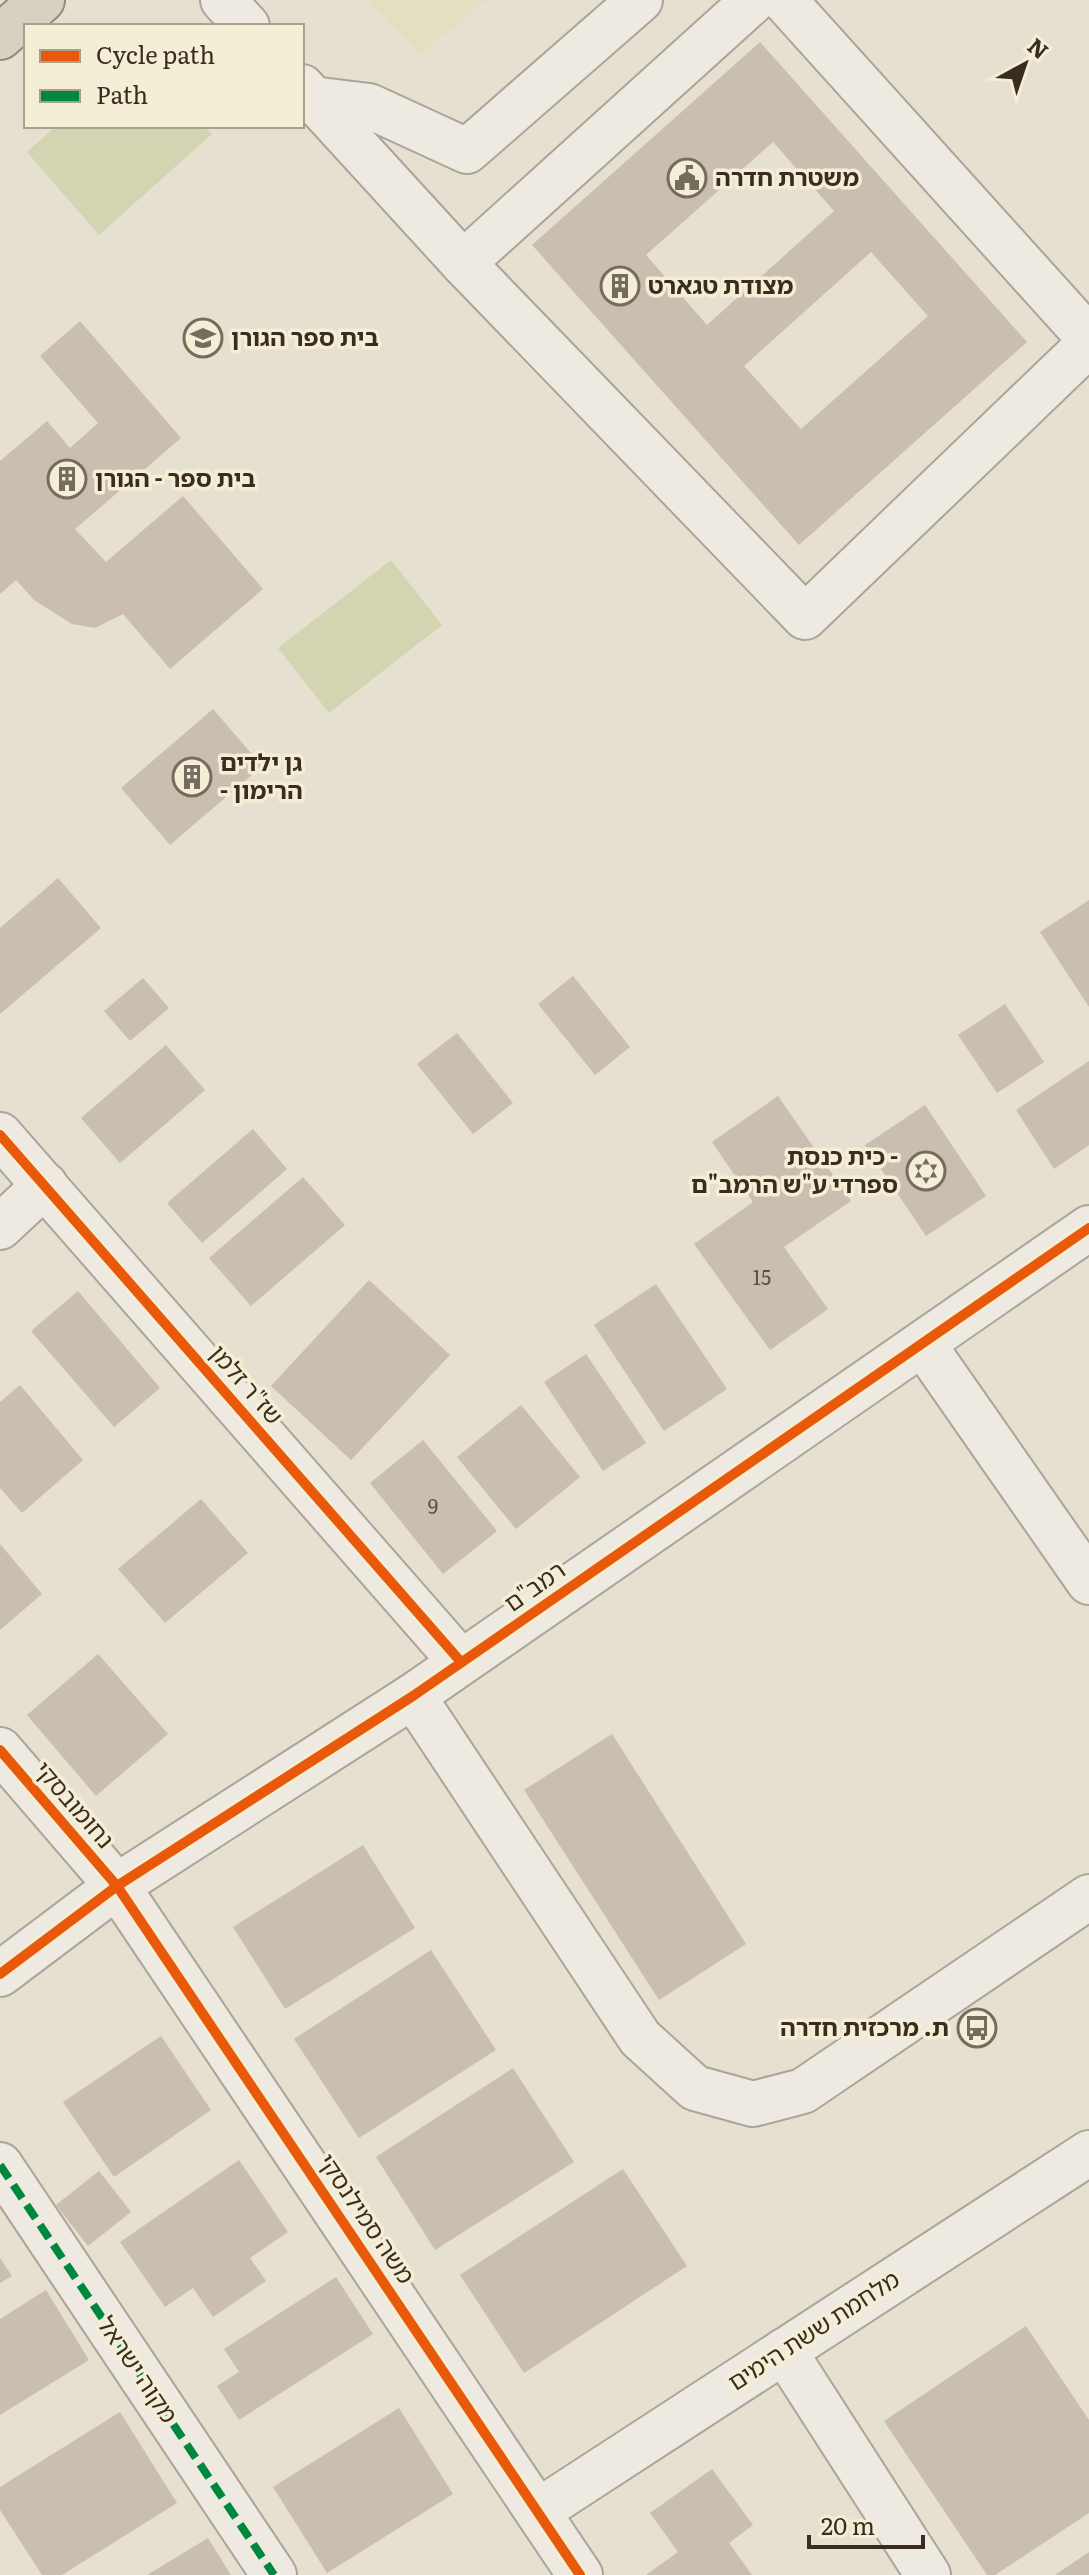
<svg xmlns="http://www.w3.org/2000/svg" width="1089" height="2575" font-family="Literata,'Noto Sans Hebrew',serif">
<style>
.farmland{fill:#e4dfc0}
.green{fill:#d3d5b2}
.building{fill:#c9beb0;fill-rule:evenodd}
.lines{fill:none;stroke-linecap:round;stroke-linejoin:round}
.minor-casing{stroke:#aaa598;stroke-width:48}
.highway-casing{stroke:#908a7f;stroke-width:48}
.minor{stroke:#eeeae1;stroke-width:44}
.highway{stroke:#d8d0c0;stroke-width:44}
.quiet{stroke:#00873e;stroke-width:8;stroke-dasharray:16 8;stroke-linecap:butt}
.cycleway-casing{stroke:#f5eed6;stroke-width:15}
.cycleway{stroke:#e8590c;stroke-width:10}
.labels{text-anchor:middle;stroke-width:7;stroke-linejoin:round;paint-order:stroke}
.number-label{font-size:20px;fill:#5e5144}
.poi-label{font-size:24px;font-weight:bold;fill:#3a2d20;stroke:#f5eed6;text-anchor:start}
.street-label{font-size:24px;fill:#3a2d20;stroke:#f5eed6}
</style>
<rect width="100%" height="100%" fill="#e5e0cf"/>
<!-- farmland -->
<polygon class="farmland" points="368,0 487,0 421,54"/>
<!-- green -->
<g class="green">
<polygon points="56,126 204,126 212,134 99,235 27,152"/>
<polygon points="391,560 442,625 329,713 278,648"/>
</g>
<!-- building -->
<g class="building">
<path d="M760,42L1027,342L799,545L532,245ZM773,142L834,211L707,325L646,255ZM871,252L928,316L801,429L744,366Z"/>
<polygon points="80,321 181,438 75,529 106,562 183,496 263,589 170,669 123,614 95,628 72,624 34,600 16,580 0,594 0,461 47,421 70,448 98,423 40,356"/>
<polygon points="213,709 262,766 170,845 121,788"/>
<polygon points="58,878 101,928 0,1014 0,928"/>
<polygon points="1089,900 1089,1007 1040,932"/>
<polygon points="573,976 630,1047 595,1075 538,1004"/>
<polygon points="143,978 169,1008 130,1041 104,1011"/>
<polygon points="1005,1004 1044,1062 997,1093 958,1035"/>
<polygon points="457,1033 513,1103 473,1134 417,1064"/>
<polygon points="166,1045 205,1090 120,1163 81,1118"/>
<polygon points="1089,1061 1089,1145 1054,1169 1016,1110"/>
<polygon points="778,1096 851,1201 784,1247 828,1309 770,1350 694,1244 753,1202 712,1142"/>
<polygon points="925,1105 986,1196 926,1236 865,1145"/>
<polygon points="253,1129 287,1169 202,1243 167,1203"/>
<polygon points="303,1177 345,1225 251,1306 209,1258"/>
<polygon points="369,1280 450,1355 351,1460 271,1386"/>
<polygon points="656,1284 727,1389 664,1431 594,1325"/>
<polygon points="78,1291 160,1388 114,1427 31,1331"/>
<polygon points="586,1354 646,1443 603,1471 544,1382"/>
<polygon points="20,1385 83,1460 22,1513 0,1488 0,1402"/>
<polygon points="521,1405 580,1477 516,1529 457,1457"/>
<polygon points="423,1440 497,1531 443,1574 370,1483"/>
<polygon points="201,1499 248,1553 165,1623 118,1569"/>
<polygon points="0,1544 42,1594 0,1630"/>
<polygon points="98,1654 168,1734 96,1796 27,1715"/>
<polygon points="612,1734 746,1944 659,2000 524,1790"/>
<polygon points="363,1845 415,1928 285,2009 233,1927"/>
<polygon points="431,1950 496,2050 359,2138 294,2039"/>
<polygon points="161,2036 211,2110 114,2177 63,2102"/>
<polygon points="513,2068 574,2162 435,2250 376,2157"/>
<polygon points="239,2160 288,2232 250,2258 266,2281 213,2317 193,2288 165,2307 120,2242"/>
<polygon points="623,2169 687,2266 524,2373 460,2275"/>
<polygon points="99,2171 131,2212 88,2246 56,2205"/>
<polygon points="0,2258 12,2276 0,2283"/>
<polygon points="336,2277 373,2334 239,2420 217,2386 239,2372 224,2349"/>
<polygon points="46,2290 89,2360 0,2415 0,2319"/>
<polygon points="1026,2326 1089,2420 1089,2513 995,2575 987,2575 884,2421"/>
<polygon points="399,2408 453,2494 327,2573 273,2487"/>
<polygon points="120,2412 177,2503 62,2575 42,2575 0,2510 0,2487"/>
<polygon points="712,2469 753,2525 729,2543 752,2575 646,2575 678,2552 650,2513"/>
<polygon points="208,2538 231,2575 147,2575"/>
<polygon points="1089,2552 1089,2575 1055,2575"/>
</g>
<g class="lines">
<!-- minor casing -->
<g class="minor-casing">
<g id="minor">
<polyline points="223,0 247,26"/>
<polyline points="784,0 1089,338"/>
<polyline points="302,87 463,263 805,617 1089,344"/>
<polyline points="312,99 369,106 467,151 640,0"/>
<polyline points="463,263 754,0"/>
<polyline points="0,1135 461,1662"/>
<polyline points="0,1227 45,1185"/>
<polyline points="923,1344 1089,1582"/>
<polyline points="413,1696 640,2038 695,2088 753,2104 803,2091 1089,1897"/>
<polyline points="0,1750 117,1886 580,2575"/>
<polyline points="0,1974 117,1886 413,1696 1089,1228"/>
<polyline points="0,2165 274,2575"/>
<polyline points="784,2351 928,2575"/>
<polyline points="540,2510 1089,2153"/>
</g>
</g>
<!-- highway casing -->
<g class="highway-casing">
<polyline id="highway" points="0,37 42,0"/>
</g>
<!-- minor -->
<use href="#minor" class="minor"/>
<!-- highway -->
<use href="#highway" class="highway"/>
<!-- quiet -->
<polyline class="quiet" points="0,2165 274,2575"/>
<!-- cycleway casing -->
<g class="cycleway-casing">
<g id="cycleway">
<polyline points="0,1135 461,1662"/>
<polyline points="0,1750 117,1886 580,2575"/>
<polyline points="0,1974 117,1886 413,1696 1089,1228"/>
</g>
</g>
<!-- cycleway -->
<use href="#cycleway" class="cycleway"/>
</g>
<!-- icons -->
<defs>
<g id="civic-ring" transform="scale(2)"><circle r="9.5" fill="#f5eed6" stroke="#766c5d" stroke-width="1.5"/><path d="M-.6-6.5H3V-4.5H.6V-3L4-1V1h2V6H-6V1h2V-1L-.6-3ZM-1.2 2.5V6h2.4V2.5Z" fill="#766c5d"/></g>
<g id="building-ring" transform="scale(2)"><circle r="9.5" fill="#f5eed6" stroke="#766c5d" stroke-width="1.5"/><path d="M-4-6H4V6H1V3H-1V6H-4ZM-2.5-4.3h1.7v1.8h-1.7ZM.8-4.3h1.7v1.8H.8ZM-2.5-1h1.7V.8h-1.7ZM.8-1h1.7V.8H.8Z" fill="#766c5d"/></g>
<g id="school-ring" transform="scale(2)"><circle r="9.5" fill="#f5eed6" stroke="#766c5d" stroke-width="1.5"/><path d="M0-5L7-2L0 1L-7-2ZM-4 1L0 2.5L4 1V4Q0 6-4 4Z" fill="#766c5d"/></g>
<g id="synagogue-ring" transform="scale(2)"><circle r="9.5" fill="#f5eed6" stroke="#766c5d" stroke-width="1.5"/><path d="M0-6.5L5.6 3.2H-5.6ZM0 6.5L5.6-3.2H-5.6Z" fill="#766c5d"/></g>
<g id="bus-ring" transform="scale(2)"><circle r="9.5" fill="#f5eed6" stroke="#766c5d" stroke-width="1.5"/><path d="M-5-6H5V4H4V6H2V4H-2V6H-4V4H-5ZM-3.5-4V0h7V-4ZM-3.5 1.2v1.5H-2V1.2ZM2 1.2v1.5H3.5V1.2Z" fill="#766c5d"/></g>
</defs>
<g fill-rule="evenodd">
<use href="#civic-ring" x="687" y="178"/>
<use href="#building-ring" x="620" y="286"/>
<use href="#school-ring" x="203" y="338"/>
<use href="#building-ring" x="67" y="479"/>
<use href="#building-ring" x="192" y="777"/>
<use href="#synagogue-ring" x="926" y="1171"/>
<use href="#bus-ring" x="977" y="2028"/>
</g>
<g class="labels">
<!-- number labels -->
<g class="number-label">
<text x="762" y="1285">15</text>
<text x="433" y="1514">9</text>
</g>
<!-- poi labels -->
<g class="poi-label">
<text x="715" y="186">משטרת חדרה</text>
<text x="648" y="294">מצודת טגארט</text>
<text x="231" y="346">בית ספר הגורן</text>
<text x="95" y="487">בית ספר - הגורן</text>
<text x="220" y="771">גן ילדים<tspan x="220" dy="28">- הרימון</tspan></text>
<text x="898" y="1165" text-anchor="end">כית כנסת -<tspan x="898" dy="28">ספרדי ע"ש הרמב"ם</tspan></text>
<text x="949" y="2036" text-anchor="end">ת. מרכזית חדרה</text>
</g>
<!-- street labels -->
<g class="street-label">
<text transform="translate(246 1385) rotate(49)" y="8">שז"ר זלמן</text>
<text transform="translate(535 1587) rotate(-35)" y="8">רמב"ם</text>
<text transform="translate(74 1805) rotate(49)" y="8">נחומובסקי</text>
<text transform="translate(366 2219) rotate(56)" y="8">משה סמילנסקי</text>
<text transform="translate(814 2331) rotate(-33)" y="8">מלחמת ששת הימים</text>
<text transform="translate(137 2370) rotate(56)" y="8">מקוה ישראל</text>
</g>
</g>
<!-- legend -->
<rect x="24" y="24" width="280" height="104" fill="#f5eed6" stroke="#aaa18d" stroke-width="2"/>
<rect x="40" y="50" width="40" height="12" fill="#e8590c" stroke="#aaa18d" stroke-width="2"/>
<text x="96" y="64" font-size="24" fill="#3a2d20">Cycle path</text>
<rect x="40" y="90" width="40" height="12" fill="#00873e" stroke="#aaa18d" stroke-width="2"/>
<text x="96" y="104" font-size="24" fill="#3a2d20">Path</text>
<!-- north arrow -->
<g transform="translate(1025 64) rotate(40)" stroke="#f5eed6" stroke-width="6" paint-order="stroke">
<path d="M0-6L14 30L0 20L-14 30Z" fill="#3a2d20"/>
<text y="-12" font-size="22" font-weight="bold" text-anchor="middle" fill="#3a2d20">N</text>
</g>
<!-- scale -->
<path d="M809 2535v12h114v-12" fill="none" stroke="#3a2d20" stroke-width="4"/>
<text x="821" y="2535" font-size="24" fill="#3a2d20" stroke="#f5eed6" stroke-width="6" paint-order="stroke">20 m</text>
</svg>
